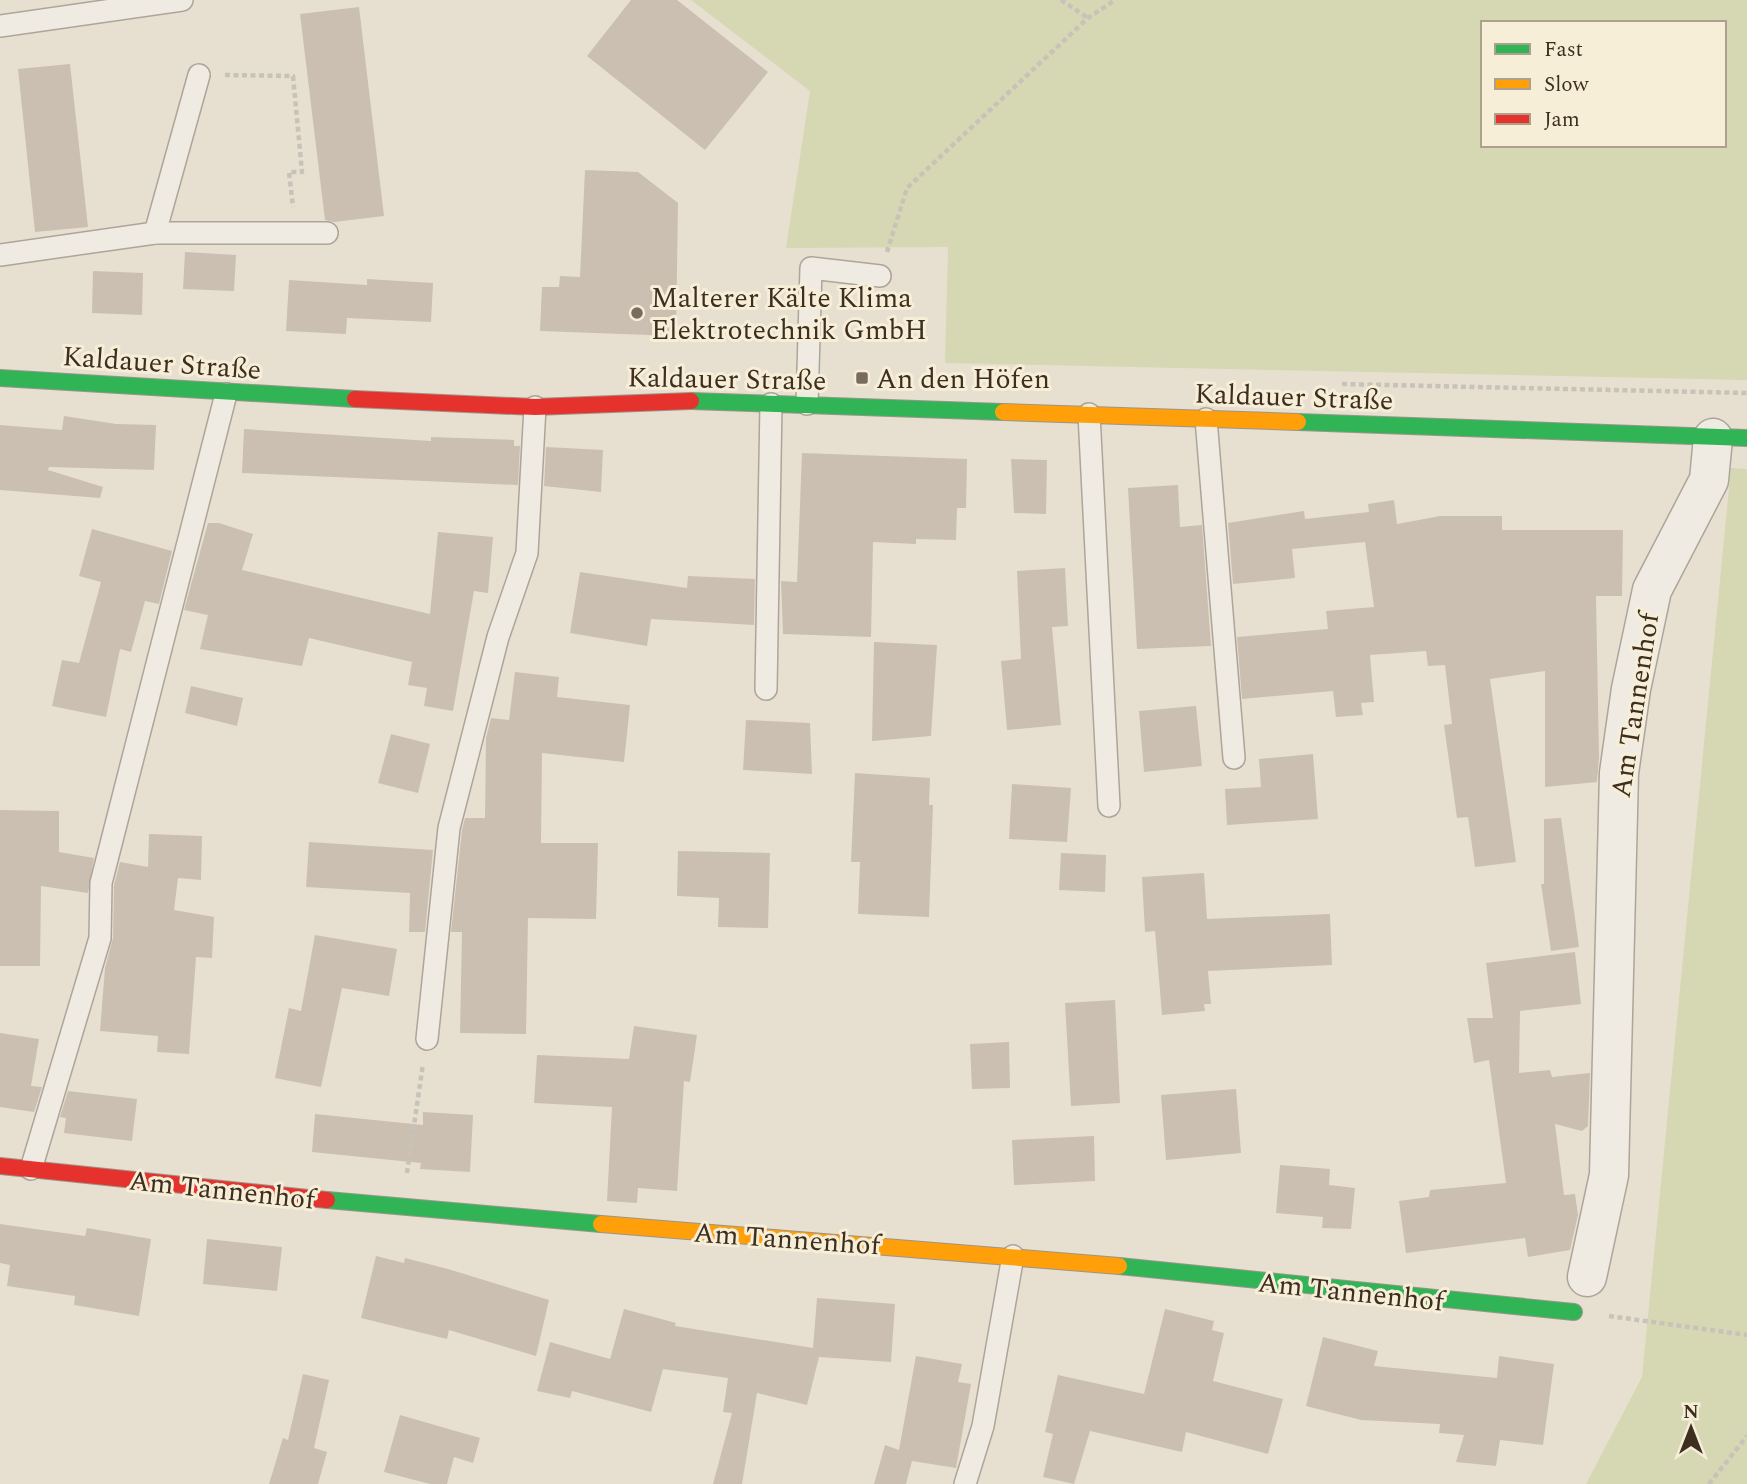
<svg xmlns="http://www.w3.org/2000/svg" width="1747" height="1484" font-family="Spectral,serif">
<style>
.green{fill:#d6d7b3;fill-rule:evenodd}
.building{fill:#cbbfb2}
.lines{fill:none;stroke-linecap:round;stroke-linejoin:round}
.lane-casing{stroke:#ada599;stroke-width:24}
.street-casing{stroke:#ada599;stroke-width:41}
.fast-casing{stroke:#9c958a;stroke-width:18}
.slow-casing{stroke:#9c958a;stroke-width:18}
.jam-casing{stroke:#9c958a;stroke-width:18}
.path{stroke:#c8c2b9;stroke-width:4.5;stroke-dasharray:5 3.5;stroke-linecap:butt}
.lane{stroke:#efebe3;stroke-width:21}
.street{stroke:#efebe3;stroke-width:38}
.fast{stroke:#30b455;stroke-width:16}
.slow{stroke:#ff9f0a;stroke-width:16}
.jam{stroke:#e5322d;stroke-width:16}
.poi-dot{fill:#786c5e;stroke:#f7eed8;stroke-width:2.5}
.labels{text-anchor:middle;stroke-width:6;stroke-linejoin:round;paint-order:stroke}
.poi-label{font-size:28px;fill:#3d2e20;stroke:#f7eed8;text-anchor:start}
.street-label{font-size:28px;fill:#3d2e20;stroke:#f7eed8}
</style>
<rect width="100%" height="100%" fill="#e7e0d1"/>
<!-- green -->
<g class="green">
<path d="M691,0H1747V380L945,363L948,247L786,248L810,91ZM1483,23H1724V145H1483Z"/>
<polygon points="1731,468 1747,469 1747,1484 1586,1484 1642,1377"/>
</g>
<!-- building -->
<g class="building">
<polygon points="631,0 677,0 768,72 705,150 587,56"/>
<polygon points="359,7 384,216 334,222 325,220 300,14"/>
<polygon points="70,64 88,227 35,232 18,69"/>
<polygon points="585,170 638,172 678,203 676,336 540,331 542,287 559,287 560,276 580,277"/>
<polygon points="185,252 236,255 234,291 183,289"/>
<polygon points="93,271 143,273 142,315 92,313"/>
<polygon points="367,279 433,283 431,322 347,318 346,334 286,331 289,280 367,285"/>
<polygon points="64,416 116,424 156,425 154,470 49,467 48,470 103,487 100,498 0,490 0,425 62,430"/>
<polygon points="244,429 431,441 431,437 514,440 514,446 520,446 518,485 242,473"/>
<polygon points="546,447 603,450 601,492 544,486"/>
<polygon points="802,453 967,459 966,508 957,508 956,540 916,539 916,544 873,542 871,637 783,634 781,581 797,582"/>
<polygon points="1011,459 1047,460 1046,514 1014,513"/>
<polygon points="1178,485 1180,527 1202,525 1211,646 1137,649 1128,488"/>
<polygon points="1394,500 1397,524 1440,516 1502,516 1502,530 1623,530 1622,596 1596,596 1599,757 1597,782 1545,787 1545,671 1490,679 1516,862 1475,867 1468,817 1457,818 1444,725 1452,724 1445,665 1428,666 1426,651 1370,655 1374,702 1361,703 1363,715 1336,717 1333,691 1242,699 1237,637 1328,629 1326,611 1374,607 1365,542 1292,549 1295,578 1233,584 1228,523 1304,511 1305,519 1369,512 1368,504"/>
<polygon points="208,523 219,523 253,534 242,570 430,614 438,532 493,537 488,593 474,591 453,711 424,706 427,688 408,685 412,662 309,638 302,666 200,649 208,615 184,610"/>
<polygon points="92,529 172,551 159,604 145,601 131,652 120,649 106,717 52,706 62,660 79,663 101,582 79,576"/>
<polygon points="1065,568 1068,626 1052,627 1061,725 1007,730 1001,661 1021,659 1017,571"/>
<polygon points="580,572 687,588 688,576 755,579 754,625 651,619 647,646 570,633"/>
<polygon points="874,642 937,645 931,736 872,741"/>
<polygon points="515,672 559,677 557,697 630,705 624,762 542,753 541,843 598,843 596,919 528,918 526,1034 460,1033 462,932 451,932 462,830 465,818 485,818 486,738 491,718 509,720"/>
<polygon points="191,686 243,698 237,726 185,713"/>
<polygon points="1196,706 1202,766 1144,772 1139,711"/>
<polygon points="746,720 810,723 812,774 743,770"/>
<polygon points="391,734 430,744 418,793 378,783"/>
<polygon points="1313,754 1318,819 1227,825 1225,789 1261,787 1259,759"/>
<polygon points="855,773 930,778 929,805 933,805 929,917 858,914 860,862 851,862"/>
<polygon points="1012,784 1071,788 1067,842 1009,839"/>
<polygon points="0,810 59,811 59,852 94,858 88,893 41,886 40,966 0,966"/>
<polygon points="1561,818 1579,947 1551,951 1541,884 1544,884 1544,819"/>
<polygon points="149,834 202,836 201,880 178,878 174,910 214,917 212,958 196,957 189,1054 157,1052 158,1036 100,1031 105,968 113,938 114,885 120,862 148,867"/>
<polygon points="309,842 433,850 425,932 409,932 410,893 306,887"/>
<polygon points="678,851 770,853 768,928 718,927 719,898 677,896"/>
<polygon points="1061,853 1106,855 1105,892 1059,890"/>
<polygon points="1204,873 1207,919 1330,914 1332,965 1208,971 1211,1004 1204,1004 1205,1011 1162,1015 1155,931 1145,932 1142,877"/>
<polygon points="315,935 397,949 389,996 342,988 321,1087 275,1078 289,1008 301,1011"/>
<polygon points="1575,952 1581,1004 1520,1011 1519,1073 1550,1070 1552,1077 1590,1073 1588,1126 1582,1131 1555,1124 1564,1195 1575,1194 1578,1215 1570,1250 1528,1257 1525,1238 1406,1253 1399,1201 1429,1197 1430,1190 1506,1183 1489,1060 1474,1063 1467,1018 1493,1018 1486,963"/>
<polygon points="1115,1000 1120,1103 1071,1106 1065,1003"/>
<polygon points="634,1026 697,1035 690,1082 684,1081 677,1191 638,1188 637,1203 607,1201 612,1107 534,1103 537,1055 629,1059"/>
<polygon points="0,1033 39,1039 31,1086 42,1087 34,1112 0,1107"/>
<polygon points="1009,1042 1010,1088 972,1089 970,1044"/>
<polygon points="1236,1089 1241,1153 1166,1160 1161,1095"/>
<polygon points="68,1091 137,1099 132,1141 64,1133 66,1118 60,1117"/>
<polygon points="423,1112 473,1115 470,1172 420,1169 421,1163 312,1152 315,1114 423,1125"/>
<polygon points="1094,1136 1095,1181 1014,1185 1012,1140"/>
<polygon points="1280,1165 1330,1169 1329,1185 1355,1188 1351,1229 1322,1228 1323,1217 1276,1213"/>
<polygon points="0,1224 85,1236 87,1228 151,1239 139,1316 74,1305 75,1296 7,1286 10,1265 0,1263"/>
<polygon points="207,1239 282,1247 277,1291 203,1284"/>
<polygon points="376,1256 404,1263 405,1258 448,1269 549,1300 536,1356 449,1330 447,1339 361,1318"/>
<polygon points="817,1298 895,1304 891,1362 819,1357 807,1405 757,1393 742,1484 713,1484 732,1413 723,1412 728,1378 663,1369 651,1412 572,1391 570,1398 537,1391 550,1342 610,1359 624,1309 676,1323 675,1326 813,1348"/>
<polygon points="1165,1309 1214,1321 1212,1330 1224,1333 1213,1381 1283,1399 1268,1454 1186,1432 1182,1452 1090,1431 1074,1484 1043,1477 1053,1434 1045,1432 1058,1375 1144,1394"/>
<polygon points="1323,1337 1378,1351 1374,1366 1497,1378 1499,1356 1554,1364 1543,1445 1500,1440 1496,1466 1456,1462 1464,1435 1439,1433 1440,1424 1361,1420 1306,1406"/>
<polygon points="916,1356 962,1364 958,1382 971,1384 956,1468 912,1461 906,1484 874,1484 885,1445 899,1450"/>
<polygon points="303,1374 329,1380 314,1448 327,1452 318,1484 269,1484 283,1438 288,1440"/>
<polygon points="400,1415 480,1438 473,1463 454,1457 447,1484 430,1484 384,1472"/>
</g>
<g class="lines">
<!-- lane casing -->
<g class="lane-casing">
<g id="lane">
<polyline points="0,26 182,0"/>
<polyline points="155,233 199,75"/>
<polyline points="0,255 155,233 327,233"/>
<polyline points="807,404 811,268 880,276"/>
<polyline points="1089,414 1109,806"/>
<polyline points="1206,419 1234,758"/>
<polyline points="766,689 771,404"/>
<polyline points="427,1039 449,828 498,637 527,553 535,407"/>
<polyline points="31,1169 100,938 101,883 226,394"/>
<polyline points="965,1484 983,1426 1013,1256"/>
</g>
</g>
<!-- street casing -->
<g class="street-casing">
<polyline id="street" points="1587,1277 1609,1175 1619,773 1631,689 1652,590 1709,480 1713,438"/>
</g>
<!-- fast casing -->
<g class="fast-casing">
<g id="fast">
<polyline points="0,378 355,399"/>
<polyline points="691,401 1003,412"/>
<polyline points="1298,422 1747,438"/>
<polyline points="327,1200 601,1224"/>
<polyline points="1119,1266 1574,1312"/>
</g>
</g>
<!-- slow casing -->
<g class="slow-casing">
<g id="slow">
<polyline points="1003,412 1298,422"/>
<polyline points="601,1224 1119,1266"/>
</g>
</g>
<!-- jam casing -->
<g class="jam-casing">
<g id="jam">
<polyline points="355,399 535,407 691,401"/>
<polyline points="0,1166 327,1200"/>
</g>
</g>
<!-- path -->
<g class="path">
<polyline points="1061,0 1088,18"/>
<polyline points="225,75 293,76 302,172 289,172 293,207"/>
<polyline points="887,252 907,188 1088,18 1115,0"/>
<polyline points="1342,384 1747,393"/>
<polyline points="407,1173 423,1064"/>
<polyline points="1609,1316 1747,1335"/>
<polyline points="1709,1484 1747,1436"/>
</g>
<!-- lane -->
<use href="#lane" class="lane"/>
<!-- street -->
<use href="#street" class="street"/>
<!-- fast -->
<use href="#fast" class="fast"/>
<!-- slow -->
<use href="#slow" class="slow"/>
<!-- jam -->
<use href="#jam" class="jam"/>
</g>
<!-- markers -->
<g class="poi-dot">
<circle cx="637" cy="313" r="7"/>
<rect x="855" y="371" width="14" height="14" rx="3.5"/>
</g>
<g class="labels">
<!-- poi labels -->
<g class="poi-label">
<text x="651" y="307">Malterer Kälte Klima<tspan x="651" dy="32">Elektrotechnik GmbH</tspan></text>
<text x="876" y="388">An den Höfen</text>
</g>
<!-- street labels -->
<g class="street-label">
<text transform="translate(162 362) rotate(4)" y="10">Kaldauer Straße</text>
<text transform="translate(727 378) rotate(1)" y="10">Kaldauer Straße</text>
<text transform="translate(1294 396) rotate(2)" y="10">Kaldauer Straße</text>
<text transform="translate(1634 705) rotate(-81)" y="10">Am Tannenhof</text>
<text transform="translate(222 1189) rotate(6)" y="10">Am Tannenhof</text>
<text transform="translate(787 1238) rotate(4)" y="10">Am Tannenhof</text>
<text transform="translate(1351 1291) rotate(6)" y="10">Am Tannenhof</text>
</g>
</g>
<!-- legend -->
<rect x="1481" y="21" width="245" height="126" fill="#f7eed8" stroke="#ada18e" stroke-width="2"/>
<rect x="1495" y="44" width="35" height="10" fill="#30b455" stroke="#ada18e" stroke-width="2"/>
<text x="1544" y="56" font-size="21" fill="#3d2e20">Fast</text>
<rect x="1495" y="79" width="35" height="10" fill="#ff9f0a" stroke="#ada18e" stroke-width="2"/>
<text x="1544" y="91" font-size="21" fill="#3d2e20">Slow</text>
<rect x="1495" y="114" width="35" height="10" fill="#e5322d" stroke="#ada18e" stroke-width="2"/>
<text x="1544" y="126" font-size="21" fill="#3d2e20">Jam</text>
<!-- north arrow -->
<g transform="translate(1691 1428)" stroke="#f7eed8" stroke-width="5" paint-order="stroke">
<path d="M0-5L12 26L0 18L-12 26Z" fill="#3d2e20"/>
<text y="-10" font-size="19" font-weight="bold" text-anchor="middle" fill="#3d2e20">N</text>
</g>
</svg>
